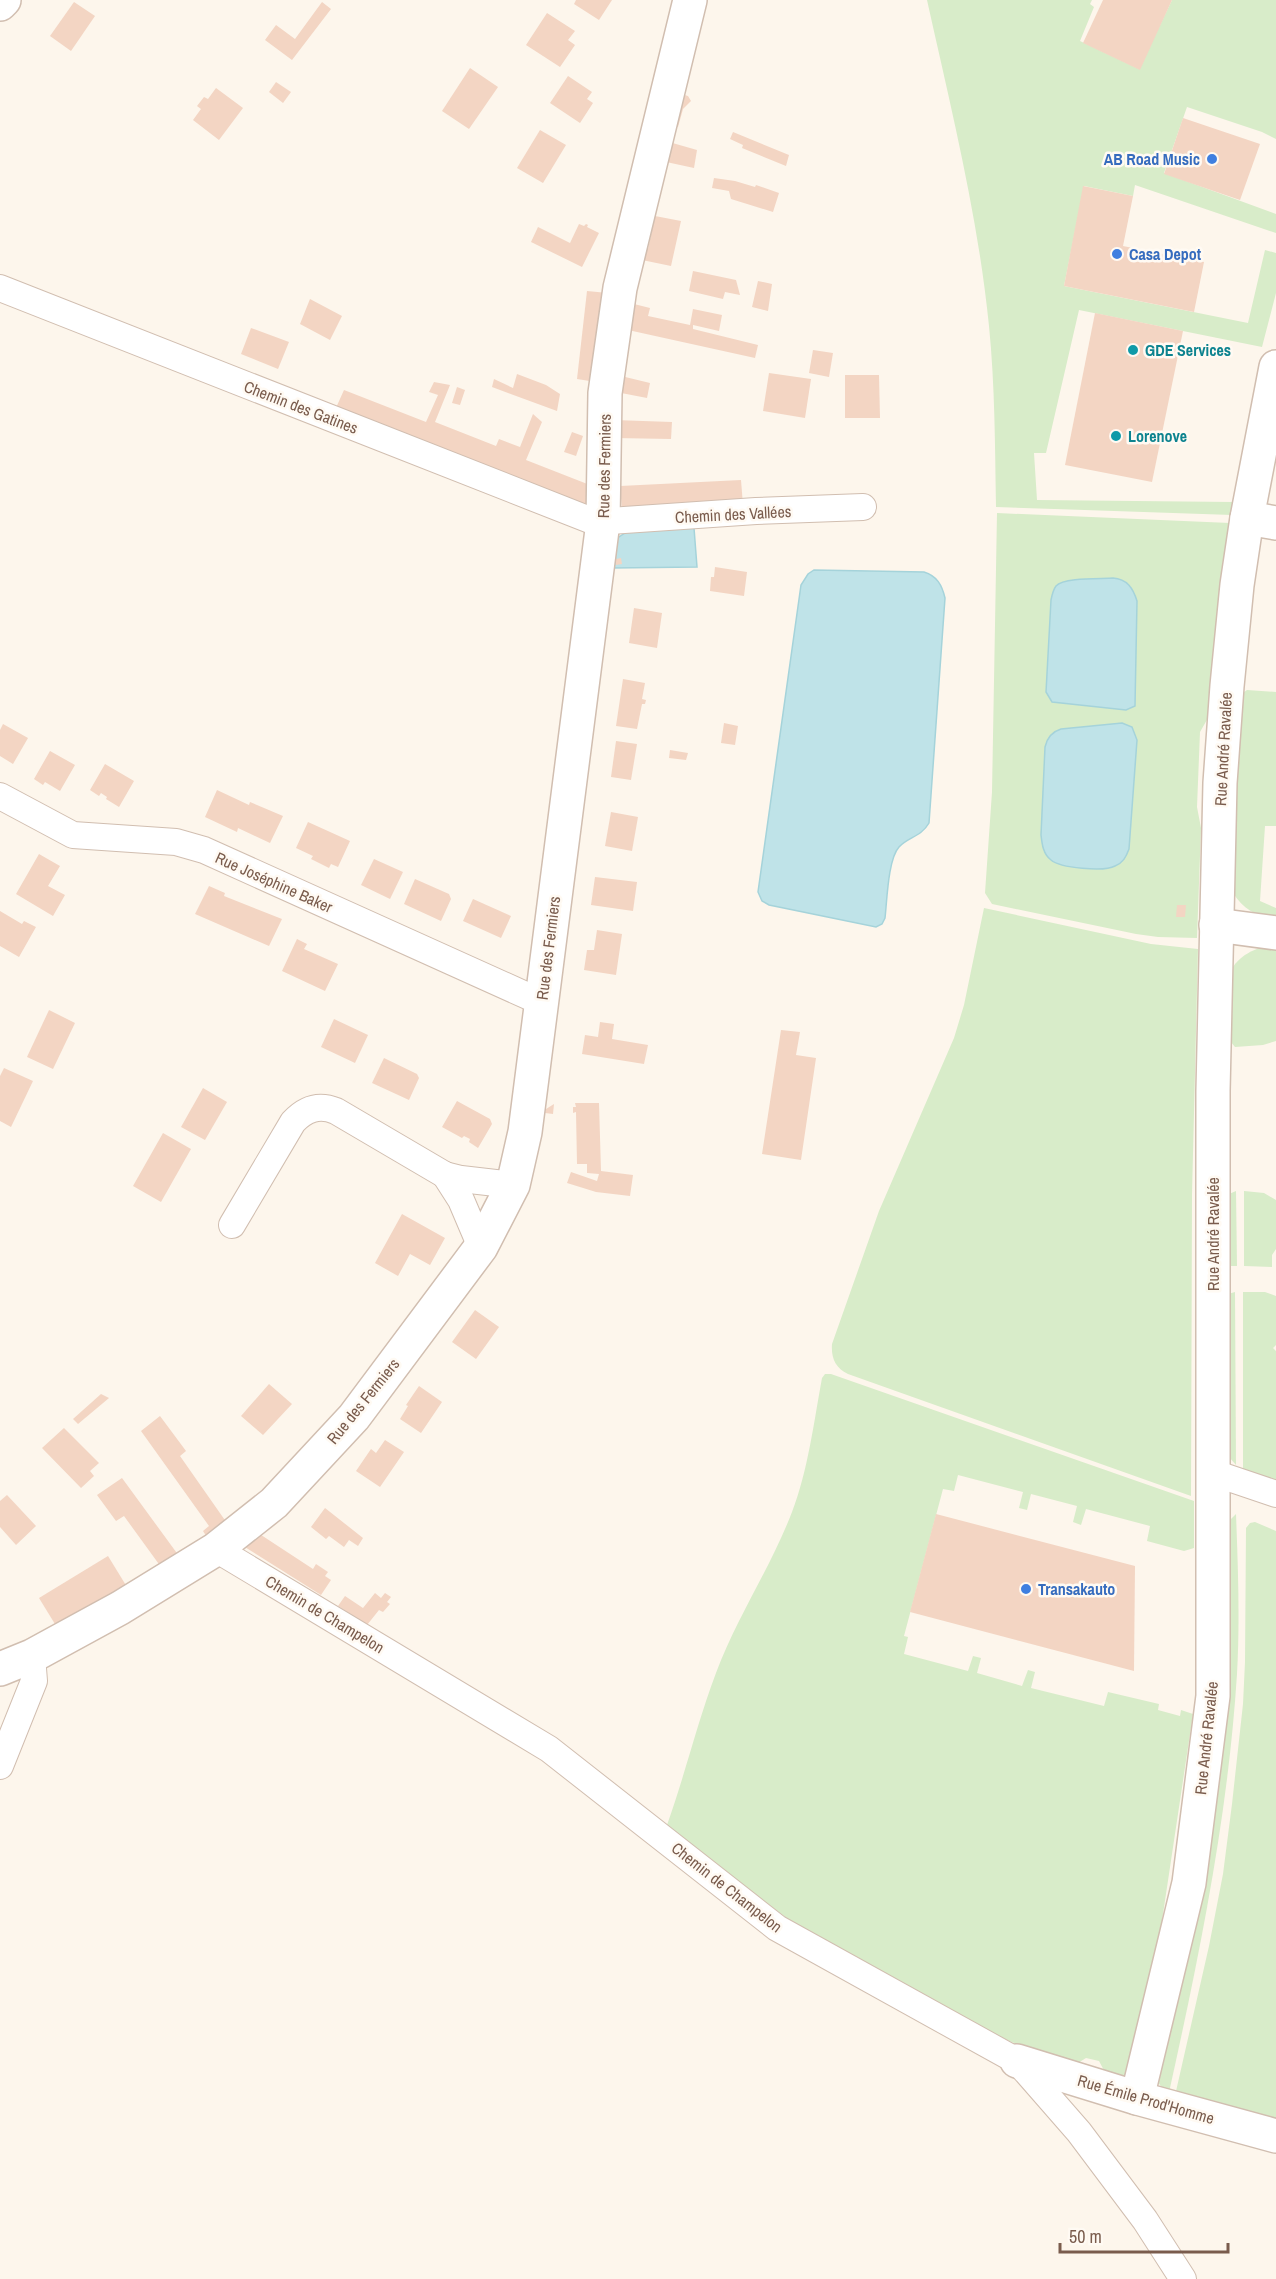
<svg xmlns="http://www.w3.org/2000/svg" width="1276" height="2279" font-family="'Archivo Narrow',sans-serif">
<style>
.green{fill:#d8ecc9}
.water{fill:#bfe3e8;stroke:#a5d3da;stroke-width:1.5}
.building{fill:#f3d5c3}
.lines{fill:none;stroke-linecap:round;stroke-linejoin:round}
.minor-casing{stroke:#d1beb0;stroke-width:28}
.tertiary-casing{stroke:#d1beb0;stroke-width:36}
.minor{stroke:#fff;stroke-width:26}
.tertiary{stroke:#fff;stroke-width:33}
.shop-dot{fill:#3f7fe0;stroke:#fffaf3;stroke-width:2}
.culture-dot{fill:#0f9aa8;stroke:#fffaf3;stroke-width:2}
.labels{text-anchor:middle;stroke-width:5;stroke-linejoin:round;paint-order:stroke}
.shop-label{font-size:16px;font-weight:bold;fill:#366cbe;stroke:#fffaf3;text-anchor:start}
.culture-label{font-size:16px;font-weight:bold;fill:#0d838f;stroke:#fffaf3;text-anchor:start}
.street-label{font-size:16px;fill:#7a5c4d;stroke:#fffaf3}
</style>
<rect width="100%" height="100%" fill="#fdf6ec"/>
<!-- green -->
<g class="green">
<path d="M927,0H1092L1090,4L1094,7L1080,41L1139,69L1172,0H1276V139L1262,132L1187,107L1164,173L1276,214V233L1135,185L1133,196L1084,186L1064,286L1248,323L1265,250L1276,253V293L1262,347L1079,310L1046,453H1034L1037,500L1234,502L1232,515L996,507C995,447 995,386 989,326C978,216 951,108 927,0Z"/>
<polygon points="997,513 1230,523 1208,718 1200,732 1197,807 1201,828 1197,938 1158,937 1136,934 992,904 985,893 992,792"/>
<path d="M1247,690L1276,692V826H1265L1260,901L1276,908V920C1257,916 1244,910 1233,893L1237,697Z"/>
<path d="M984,908L1151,944L1198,949L1192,1195L1191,1496L848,1374C835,1368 831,1357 832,1344L879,1211L954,1038L964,1005Z"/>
<path d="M1276,944V1041L1263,1045L1235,1047L1226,1036L1230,972C1239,954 1257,947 1276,944Z"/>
<polygon points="1236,1191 1237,1266 1223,1266 1229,1194"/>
<polygon points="1244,1191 1264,1193 1276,1200 1276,1249 1272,1255 1272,1267 1244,1266"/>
<polygon points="1235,1292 1236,1465 1224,1451 1228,1294"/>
<polygon points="1243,1292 1265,1292 1276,1296 1276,1345 1273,1348 1276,1351 1276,1481 1243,1470"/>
<path d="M825,1374H831L1194,1501V1548L1184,1551L1147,1541L1150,1526L1086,1509L1081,1525L1073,1522L1077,1506L1031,1494L1027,1510L1019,1508L1023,1492L958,1475L954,1491L943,1489L904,1636L908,1637L904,1654L968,1671L973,1656L981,1658L977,1673L1022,1686L1028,1670L1035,1672L1031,1688L1104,1706L1108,1692L1159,1704L1158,1710L1180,1716L1181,1710L1193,1714L1160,1934L1124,2081L1107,2076L1099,2061L1086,2058L1078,2063L1023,2047L989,2032L792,1922L708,1859L667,1825C685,1775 697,1723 716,1673C737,1617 771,1567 792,1512C808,1471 814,1421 822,1378Z"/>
<path d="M1236,1514C1238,1567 1240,1621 1237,1674C1228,1817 1199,1957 1168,2097L1158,2082L1228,1522Z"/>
<polygon points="1255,1522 1276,1531 1276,2128 1174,2100 1209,1946 1223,1874 1232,1804 1243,1704 1245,1662 1246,1528 1250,1523"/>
</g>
<!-- water -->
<g class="water">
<polygon points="694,528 697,567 612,568 616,539 628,531"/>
<path d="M814,570L924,572C937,576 942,585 945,598L929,823C921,837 908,837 899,847C888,859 887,901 885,918L882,924L876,927L769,905L762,901L758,892L801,585L808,574Z"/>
<path d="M1113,578C1127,579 1133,588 1137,601L1135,706L1126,710L1052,702L1046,692L1051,600C1052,595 1053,590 1056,586C1064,577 1101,579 1113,578Z"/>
<path d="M1122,723L1132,727L1137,740L1129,849C1126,857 1123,863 1115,866C1104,872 1060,868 1051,860C1043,854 1042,844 1041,835L1045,747C1047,738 1051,732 1061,729Z"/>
</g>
<!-- building -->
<g class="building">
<polygon points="576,0 612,0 599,20 574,4"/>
<polygon points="1103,0 1172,0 1140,70 1083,43"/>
<polygon points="74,2 95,16 71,51 50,36"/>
<polygon points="322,2 331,9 292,60 265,40 276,25 295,39"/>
<polygon points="547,13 575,31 568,40 575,45 560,67 526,45"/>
<polygon points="470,68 498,87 469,129 442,111"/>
<polygon points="568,76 592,92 587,99 593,103 580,123 550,103"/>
<polygon points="276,82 291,92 283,103 269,92"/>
<polygon points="216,88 243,108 219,140 193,120 201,109 197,106 204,97 208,99"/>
<polygon points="675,92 688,96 691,101 683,109 678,127 666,124"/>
<polygon points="1183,118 1260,144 1240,200 1164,174"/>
<polygon points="540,130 566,145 543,183 517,168"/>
<polygon points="733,132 789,155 786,166 742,148 743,145 730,139"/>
<polygon points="662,140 697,150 694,168 657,160"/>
<polygon points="714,178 735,181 755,187 756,185 779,193 773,212 731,199 729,191 712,188"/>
<polygon points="1083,186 1133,196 1123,246 1204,262 1194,312 1064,286"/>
<polygon points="655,216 681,221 671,266 642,260 645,248 648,249"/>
<polygon points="579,224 584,226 586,224 588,225 587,227 599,233 582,267 531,242 538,227 570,243"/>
<polygon points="693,271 736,280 740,295 725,292 723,299 689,291"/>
<polygon points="758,281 772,284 768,311 752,307"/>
<polygon points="587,291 608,293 596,382 577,379"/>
<polygon points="310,299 342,316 330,340 300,324"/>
<polygon points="634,304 650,308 648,316 690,325 693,309 722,315 719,331 693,325 693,329 758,345 755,358 628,330"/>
<polygon points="1095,313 1183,331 1152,482 1065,465"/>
<polygon points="251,328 289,342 278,369 241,354"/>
<polygon points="813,350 833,353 829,377 809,373"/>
<polygon points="769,373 811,379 805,418 763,411"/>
<polygon points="517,374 546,385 560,394 557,411 492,387 494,379 513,388"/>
<polygon points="617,375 650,383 647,398 616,392"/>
<polygon points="845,375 879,375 880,418 845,418"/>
<polygon points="434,382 450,385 435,422 496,446 499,439 520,447 533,414 542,422 526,460 595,487 594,511 335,410 344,390 426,422 438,395 429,392"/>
<polygon points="457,387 465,390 460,405 452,403"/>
<polygon points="614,420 672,422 671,439 614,438"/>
<polygon points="572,432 583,436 576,456 564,452"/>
<polygon points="741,480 743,505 622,511 620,486"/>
<polygon points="621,558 622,564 616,565 616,559"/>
<polygon points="715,567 747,572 744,596 710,591 711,577 714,577"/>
<polygon points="634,608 662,613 657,648 629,643"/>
<polygon points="623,679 645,683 642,699 646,700 645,704 642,704 637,729 616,726"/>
<polygon points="724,723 738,726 735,745 721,743"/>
<polygon points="3,724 28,738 13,764 0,756 0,730"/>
<polygon points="616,741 637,744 631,780 611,777"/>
<polygon points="670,750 688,753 686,760 669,758"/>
<polygon points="50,751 75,765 60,791 45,782 43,785 34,779"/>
<polygon points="105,764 134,781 119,807 106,799 107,797 101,793 99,796 90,790"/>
<polygon points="217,790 249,805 250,802 283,816 270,843 238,828 237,832 205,817"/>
<polygon points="611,812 638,817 632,851 605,846"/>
<polygon points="308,822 350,841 338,867 331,864 329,868 311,859 313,856 296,848"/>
<polygon points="39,854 60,866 48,886 65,895 53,916 16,894"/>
<polygon points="374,859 403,872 390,899 361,885"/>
<polygon points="595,877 637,882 633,911 591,905"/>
<polygon points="415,879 449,894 451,899 441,921 404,904"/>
<polygon points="209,886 225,893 224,896 282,919 269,946 195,914"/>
<polygon points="473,899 511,916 501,938 463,921"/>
<polygon points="1177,905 1186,905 1185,917 1176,917"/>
<polygon points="0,911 22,924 24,921 36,927 19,957 0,946"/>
<polygon points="597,930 622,934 616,975 584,970 587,950 594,950"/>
<polygon points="297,939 307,944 304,949 338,964 325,991 282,971"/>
<polygon points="49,1010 75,1023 53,1069 27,1057"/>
<polygon points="334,1019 368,1035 355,1063 321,1047"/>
<polygon points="600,1022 614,1024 612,1039 648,1045 644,1064 582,1054 585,1035 598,1037"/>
<polygon points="781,1030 800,1032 796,1055 816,1058 801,1160 762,1154"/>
<polygon points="384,1058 417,1074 419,1078 409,1100 372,1083"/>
<polygon points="4,1068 33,1081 11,1127 0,1121 0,1076"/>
<polygon points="203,1088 227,1102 205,1140 181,1127"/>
<polygon points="457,1101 490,1119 492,1124 478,1148 469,1142 470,1139 464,1136 462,1138 442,1127"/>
<polygon points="575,1103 599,1103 601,1171 633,1175 630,1196 596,1192 567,1183 571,1172 597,1181 599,1174 587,1173 587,1164 577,1164 576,1112 573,1113 573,1107 576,1107"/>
<polygon points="554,1104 553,1114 545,1113 546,1109"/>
<polygon points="163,1133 191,1149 161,1202 133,1186"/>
<polygon points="402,1214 445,1238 430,1265 410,1254 398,1276 375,1263"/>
<polygon points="475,1310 499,1327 476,1359 452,1342"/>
<polygon points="269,1384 292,1404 263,1435 241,1416"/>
<polygon points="419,1386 442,1402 421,1433 400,1419 408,1406 406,1405"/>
<polygon points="101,1394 109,1398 78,1424 73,1419"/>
<polygon points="160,1416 186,1451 180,1456 229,1526 208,1539 203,1531 209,1526 141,1431"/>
<polygon points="64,1428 99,1463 90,1471 94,1476 81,1488 42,1448"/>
<polygon points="385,1440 404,1452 380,1487 356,1471 371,1449 376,1453"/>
<polygon points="122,1478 179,1556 161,1567 124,1516 116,1521 97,1495"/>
<polygon points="7,1495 36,1526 16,1545 0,1527 0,1501"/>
<polygon points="325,1508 363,1538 358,1546 349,1540 344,1547 329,1536 326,1539 311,1527"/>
<polygon points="936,1514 1135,1566 1134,1671 910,1612"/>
<polygon points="255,1531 313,1569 316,1564 328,1572 325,1576 331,1580 321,1595 240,1544"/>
<polygon points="108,1556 127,1587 58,1629 39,1598"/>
<polygon points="375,1593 381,1598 385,1593 391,1597 387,1602 390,1604 383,1612 379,1610 367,1625 338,1606 345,1596 363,1608"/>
</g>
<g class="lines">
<!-- minor casing -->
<g class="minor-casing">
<g id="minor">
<polyline points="0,288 595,522 756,511 863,507"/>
<polyline points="0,796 73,835 176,842 204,850 541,1002"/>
<polyline points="445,1175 461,1200 481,1247"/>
<path d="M232,1225L293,1122C305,1109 319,1104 336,1111L445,1175L461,1179L513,1185"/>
<polyline points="1214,1473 1276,1494"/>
<polyline points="216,1549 549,1749 777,1928 1017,2061 1079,2132 1145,2220 1183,2279"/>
<polyline points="0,1766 34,1681 32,1656"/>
</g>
</g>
<!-- tertiary casing -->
<g class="tertiary-casing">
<g id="tertiary">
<polyline points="0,4 4,0"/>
<polyline points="1247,518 1276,523"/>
<polyline points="1216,925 1276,933"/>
<polyline points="0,1669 32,1656 120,1608 216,1549 274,1503 354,1417 481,1247 513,1185 525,1132 603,522 605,393 620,288 690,0"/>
<polyline points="1017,2061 1137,2098 1276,2136"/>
<polyline points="1137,2098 1189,1883 1213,1696 1213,1091 1220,783 1227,686 1237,585 1247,518 1276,367"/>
</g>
</g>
<!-- minor -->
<use href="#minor" class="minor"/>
<!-- tertiary -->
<use href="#tertiary" class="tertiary"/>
</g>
<!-- markers -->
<g class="shop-dot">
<circle cx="1212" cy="159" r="6"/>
<circle cx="1117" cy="254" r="6"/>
<circle cx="1026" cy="1589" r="6"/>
</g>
<g class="culture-dot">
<circle cx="1133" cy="350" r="6"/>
<circle cx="1116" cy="436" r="6"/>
</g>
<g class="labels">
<!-- shop labels -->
<g class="shop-label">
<text x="1200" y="165" text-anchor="end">AB Road Music</text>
<text x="1129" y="260">Casa Depot</text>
<text x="1038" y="1595">Transakauto</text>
</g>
<!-- culture labels -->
<g class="culture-label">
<text x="1145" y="356">GDE Services</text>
<text x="1128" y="442">Lorenove</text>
</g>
<!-- street labels -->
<g class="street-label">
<text transform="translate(301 407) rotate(21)" y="6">Chemin des Gatines</text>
<text transform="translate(604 466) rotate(-89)" y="6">Rue des Fermiers</text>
<text transform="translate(733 514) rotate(-3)" y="6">Chemin des Vallées</text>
<text transform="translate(1223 749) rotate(-87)" y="6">Rue André Ravalée</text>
<text transform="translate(274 882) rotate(24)" y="6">Rue Joséphine Baker</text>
<text transform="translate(548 948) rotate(-83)" y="6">Rue des Fermiers</text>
<text transform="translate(1213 1234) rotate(-90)" y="6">Rue André Ravalée</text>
<text transform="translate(363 1401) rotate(-51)" y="6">Rue des Fermiers</text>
<text transform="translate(325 1614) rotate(31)" y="6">Chemin de Champelon</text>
<text transform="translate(1206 1738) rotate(-84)" y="6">Rue André Ravalée</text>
<text transform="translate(727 1887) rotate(38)" y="6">Chemin de Champelon</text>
<text transform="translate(1146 2099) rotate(16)" y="6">Rue Émile Prod'Homme</text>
</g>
</g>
<!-- scale -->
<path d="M1060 2243v9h168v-9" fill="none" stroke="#7a5c4d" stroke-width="3"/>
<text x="1069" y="2243" font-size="18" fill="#7a5c4d" stroke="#fffaf3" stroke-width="4.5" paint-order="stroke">50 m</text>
</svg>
